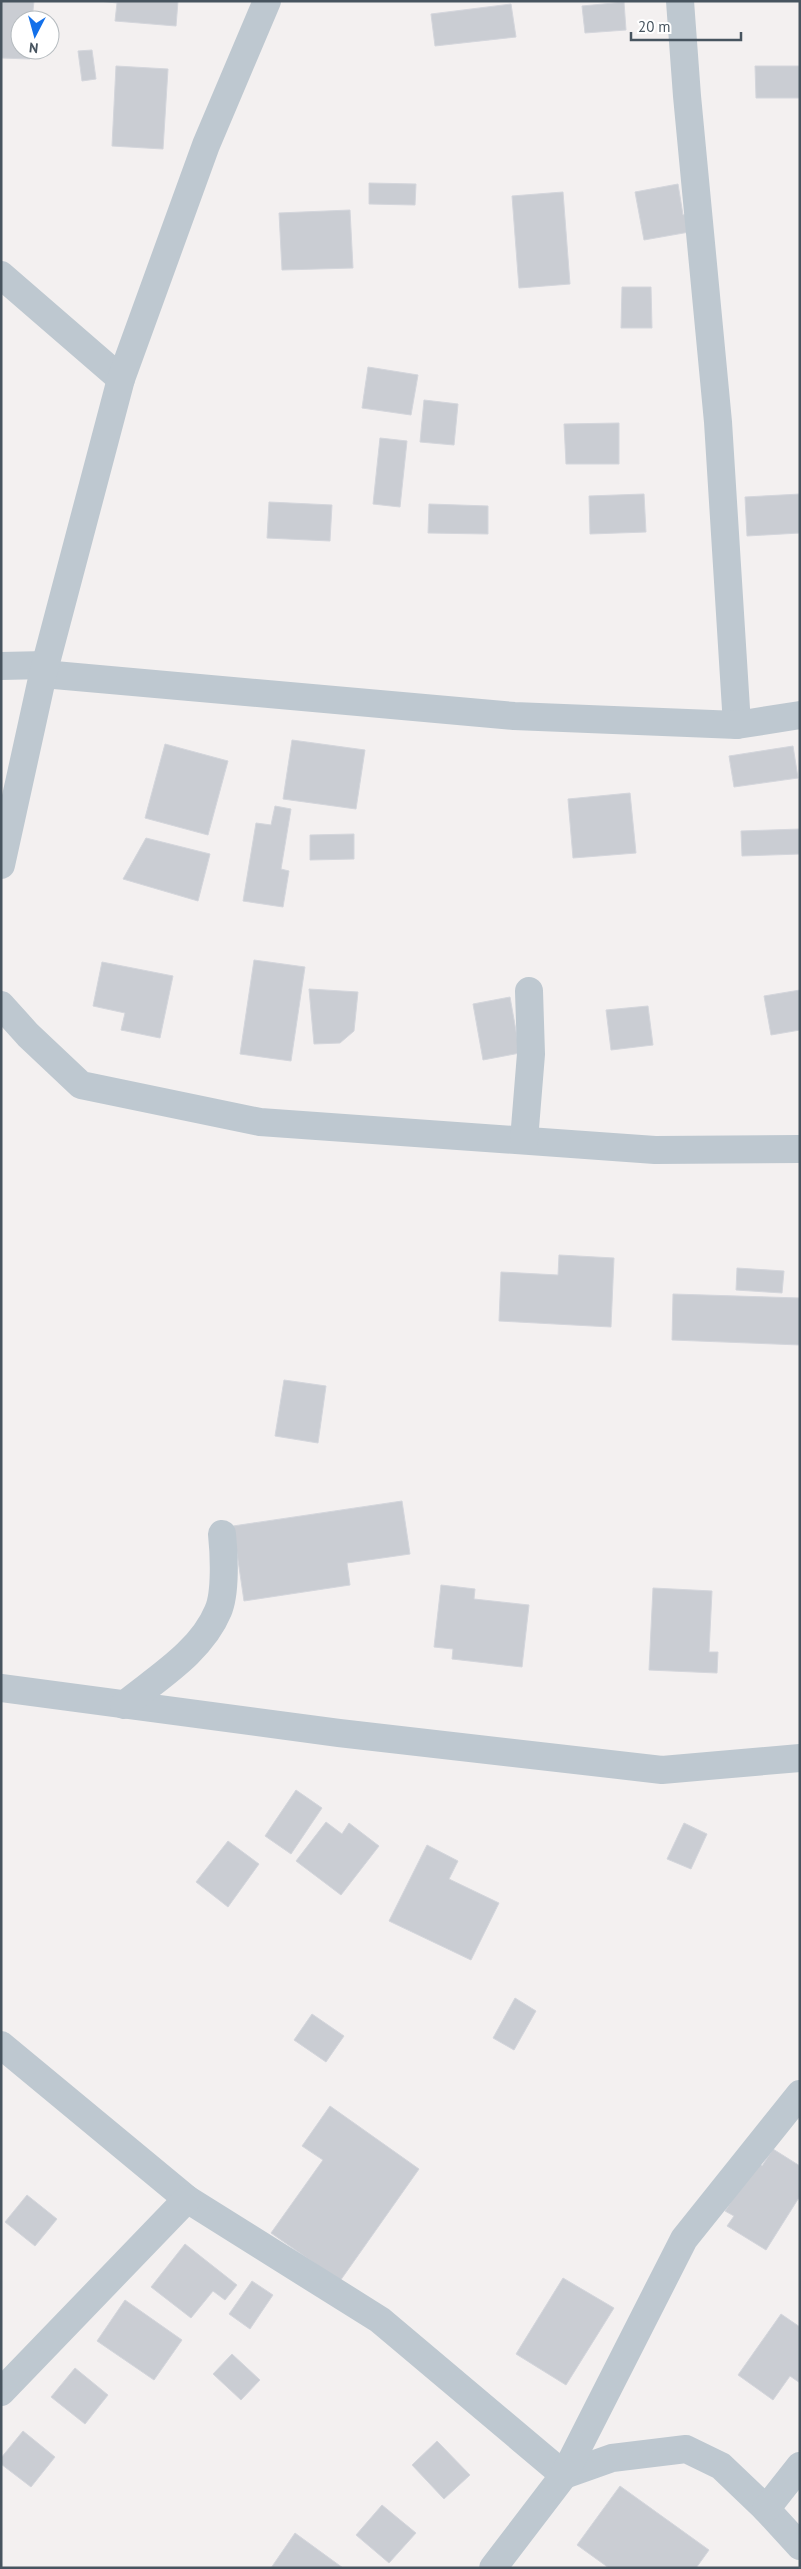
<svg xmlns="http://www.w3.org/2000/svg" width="801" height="2569" font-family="'PT Sans',sans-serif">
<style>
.building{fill:#cacdd3;stroke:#d4d6dc}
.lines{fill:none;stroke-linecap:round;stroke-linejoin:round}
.street{stroke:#bec8d0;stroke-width:28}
</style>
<rect width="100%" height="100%" fill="#f3f0f0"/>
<!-- building -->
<g class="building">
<polygon points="1,1 34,1 32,20 20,20 20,50 30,50 30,59 1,58"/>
<polygon points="99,1 178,1 176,26 115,21 117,3"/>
<polygon points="624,2 626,30 585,33 582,6"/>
<polygon points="511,4 516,37 435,46 431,14"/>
<polygon points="92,50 96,79 82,81 78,51"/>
<polygon points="116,66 168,69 163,149 112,146"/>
<polygon points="755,66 800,66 800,98 756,98"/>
<polygon points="369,183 416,184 415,205 369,204"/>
<polygon points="678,184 683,215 692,213 695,231 644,240 635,192"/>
<polygon points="563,192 570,284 519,288 512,196"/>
<polygon points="350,210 353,268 282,270 279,213"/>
<polygon points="622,287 651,287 652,328 621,328"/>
<polygon points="368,367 418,375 411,415 362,408"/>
<polygon points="424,400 458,404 454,445 420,442"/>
<polygon points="619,423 619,464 566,464 564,424"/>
<polygon points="380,438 407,441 400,507 373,504"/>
<polygon points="644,494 646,532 590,534 589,496"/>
<polygon points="800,494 800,533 747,536 745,497"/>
<polygon points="269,502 332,505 330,541 267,538"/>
<polygon points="429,504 488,506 488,534 428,533"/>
<polygon points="292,740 365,750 356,809 283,799"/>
<polygon points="165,744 228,761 208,835 145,818"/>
<polygon points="793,746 798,778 734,787 729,756"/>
<polygon points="630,793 636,853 573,858 568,799"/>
<polygon points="275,806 291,809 281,869 289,871 283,907 243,901 256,823 271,825"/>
<polygon points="800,829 800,854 742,856 741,831"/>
<polygon points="354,834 354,859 310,860 310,835"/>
<polygon points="146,838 210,854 198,901 123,879"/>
<polygon points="254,960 305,967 291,1061 240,1054"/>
<polygon points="102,962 173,976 160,1038 121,1030 125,1013 93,1006"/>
<polygon points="309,989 358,992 354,1031 340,1043 314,1044"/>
<polygon points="800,990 800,1030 771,1035 764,996"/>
<polygon points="510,997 520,1053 483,1060 473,1004"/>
<polygon points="648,1006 653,1045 611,1050 606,1010"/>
<polygon points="559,1255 614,1258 611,1327 499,1321 501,1272 558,1275"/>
<polygon points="737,1268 784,1271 782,1293 736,1290"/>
<polygon points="673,1294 800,1298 800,1345 672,1340"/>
<polygon points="284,1380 326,1386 318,1443 275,1436"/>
<polygon points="402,1501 410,1554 347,1563 350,1585 244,1601 233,1526"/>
<polygon points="441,1585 475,1589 474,1599 529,1605 522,1667 452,1659 453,1649 434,1647"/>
<polygon points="653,1588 712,1591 709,1652 718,1652 717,1673 649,1670"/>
<polygon points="296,1790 322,1808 291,1854 265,1836"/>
<polygon points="326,1822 342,1834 349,1823 379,1846 341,1895 296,1861"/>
<polygon points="684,1823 707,1834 691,1869 667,1859"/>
<polygon points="228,1841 259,1864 228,1907 196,1882"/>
<polygon points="427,1845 458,1861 449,1879 499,1903 471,1960 389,1921"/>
<polygon points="515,1998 536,2011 514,2050 493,2038"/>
<polygon points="312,2014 344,2036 326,2062 294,2040"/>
<polygon points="330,2106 419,2169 340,2281 271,2233 323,2160 302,2146"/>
<polygon points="773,2149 800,2166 800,2196 766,2250 727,2226 734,2216 725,2211 757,2162 762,2166"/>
<polygon points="27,2195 57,2219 35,2246 5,2222"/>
<polygon points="185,2244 237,2285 225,2300 213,2291 191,2318 151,2287"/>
<polygon points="563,2278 614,2308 566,2385 516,2354"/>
<polygon points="252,2281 273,2295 250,2329 229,2314"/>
<polygon points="125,2300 182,2340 154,2380 97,2341"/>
<polygon points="781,2314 800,2327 800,2383 790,2376 773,2400 738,2375"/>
<polygon points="232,2354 260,2380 241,2400 213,2374"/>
<polygon points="75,2368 108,2395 85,2424 51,2397"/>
<polygon points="23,2431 55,2457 31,2487 1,2464 1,2458"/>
<polygon points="437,2441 470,2475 444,2499 412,2465"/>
<polygon points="620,2486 709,2550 696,2568 609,2568 577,2545"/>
<polygon points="382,2505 416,2533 389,2563 356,2535"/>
<polygon points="295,2533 343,2568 271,2568"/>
</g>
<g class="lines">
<!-- street -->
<g class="street">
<polyline points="680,1 687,96 718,422 737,725"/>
<polyline points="1,275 121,379"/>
<polyline points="1,666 46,665"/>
<polyline points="43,674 514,716 737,725 800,715"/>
<polyline points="1,865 43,674 121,379 206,145 267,1"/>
<polyline points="1,1005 28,1035 81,1085 260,1122 655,1150 800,1149"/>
<polyline points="524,1140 531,1054 529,991"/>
<polyline points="1,1688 339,1733 662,1770 800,1758"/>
<path d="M124,1705C157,1678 201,1652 218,1611C226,1593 224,1553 222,1534"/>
<polyline points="1,2045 187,2199 380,2320 564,2475"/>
<polyline points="1,2392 187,2199"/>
<polyline points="564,2475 612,2458 686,2449 721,2466 766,2509 800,2546"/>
<polyline points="766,2509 800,2466"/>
<polyline points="493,2568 564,2475 684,2239 800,2094"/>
</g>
</g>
<!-- border -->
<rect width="801" height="2569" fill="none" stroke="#47545f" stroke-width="5"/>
<!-- north arrow -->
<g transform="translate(35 35) rotate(186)"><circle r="24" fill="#ffffff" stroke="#b5bbbf"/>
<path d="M0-4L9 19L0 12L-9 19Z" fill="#1370ea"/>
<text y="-8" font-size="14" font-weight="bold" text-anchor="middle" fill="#47545f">N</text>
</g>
<!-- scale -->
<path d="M631 32v8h110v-8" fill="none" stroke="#47545f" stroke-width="2.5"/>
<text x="638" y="32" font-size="15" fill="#47545f" stroke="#ffffff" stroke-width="4" paint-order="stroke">20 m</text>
</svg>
